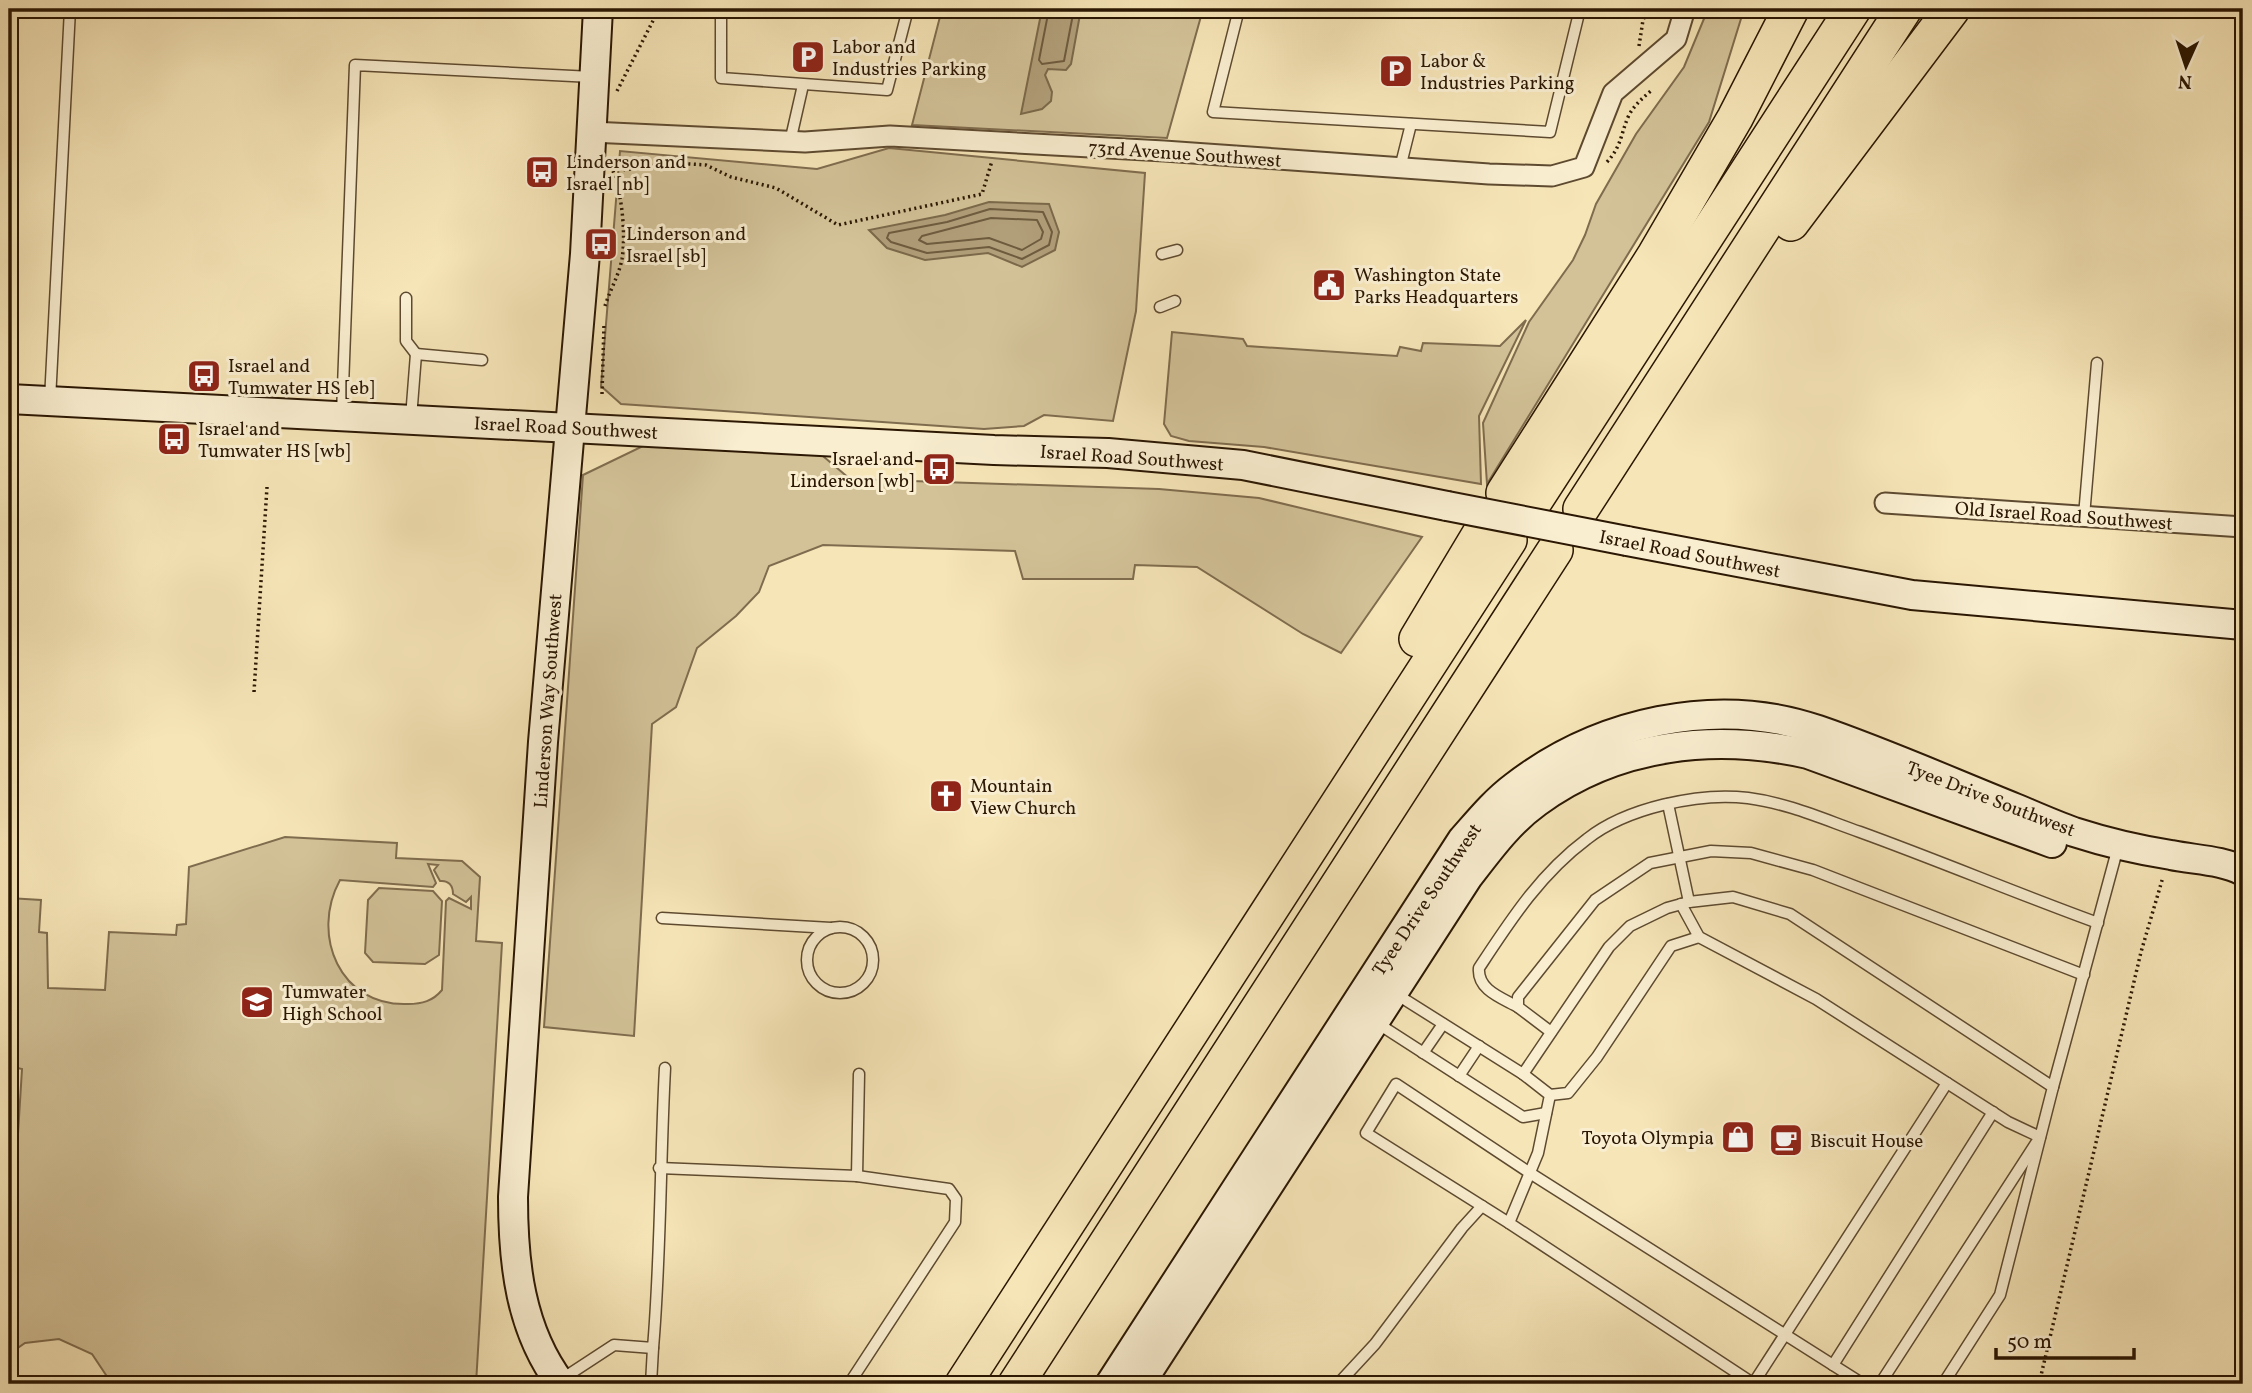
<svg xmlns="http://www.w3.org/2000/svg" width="2252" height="1393" font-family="Vollkorn,serif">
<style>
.green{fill:#d3c298;stroke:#7f6c4e;stroke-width:2;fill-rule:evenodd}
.water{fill:#b19f7a;stroke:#7b694a;stroke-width:2}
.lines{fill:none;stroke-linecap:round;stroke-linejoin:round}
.shore{stroke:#6e5b3e;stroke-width:2}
.lane-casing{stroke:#5e4a30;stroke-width:13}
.street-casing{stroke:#5e4a30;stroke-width:23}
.secondary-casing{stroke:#2b1703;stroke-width:32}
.highway-casing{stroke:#2b1703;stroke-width:38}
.path{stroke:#2b1703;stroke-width:3.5;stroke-dasharray:2 3.5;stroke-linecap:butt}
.lane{stroke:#f9eed0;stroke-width:10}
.street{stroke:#f9eed0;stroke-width:19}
.secondary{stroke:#f9eed0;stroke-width:28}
.highway{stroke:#f6e5b7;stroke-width:35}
.secondary-bridge-casing{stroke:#2b1703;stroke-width:32;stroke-linecap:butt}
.secondary-bridge{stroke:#f9eed0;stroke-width:28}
.labels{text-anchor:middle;stroke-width:6;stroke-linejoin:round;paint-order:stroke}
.poi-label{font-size:19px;fill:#2b1703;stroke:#f9eed0;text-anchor:start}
.street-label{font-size:19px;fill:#2b1703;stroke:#f9eed0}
</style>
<rect width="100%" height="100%" fill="#f6e5b7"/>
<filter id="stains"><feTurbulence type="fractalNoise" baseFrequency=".00286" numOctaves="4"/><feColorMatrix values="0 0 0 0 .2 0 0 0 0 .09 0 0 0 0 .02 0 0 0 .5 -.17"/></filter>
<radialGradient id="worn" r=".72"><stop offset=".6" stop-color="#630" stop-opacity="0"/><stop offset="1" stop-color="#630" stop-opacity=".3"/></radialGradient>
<!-- green -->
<g class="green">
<polygon points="942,9 1203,9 1167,138 912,125"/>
<polygon points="1708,9 1744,9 1709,122 1487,484 1483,423 1529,322 1573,260 1585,235 1596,204 1636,134 1684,67"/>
<polygon points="889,148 1145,173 1136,311 1113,421 1044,415 1024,426 984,429 621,404 601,386 620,151 817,169"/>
<polygon points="1526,320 1479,416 1481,484 1264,447 1189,441 1171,436 1164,424 1172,332 1243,339 1247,346 1397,356 1400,347 1421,351 1423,343 1500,346"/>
<polygon points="645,445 817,451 850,479 1159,489 1259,498 1422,537 1341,653 1303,634 1197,567 1135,565 1133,579 1023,579 1015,551 823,545 769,566 759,592 736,616 697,648 676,707 652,724 634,1036 544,1027 583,475"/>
<path d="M285,837L397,843L396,858L462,861L480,877L476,941L502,943L476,1384H112L92,1354L59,1339L25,1343L9,1354V1280L22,1069L13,1067V1055L9,1053V1048L14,1047V1040L9,1039V898L41,900L39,932L47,933L48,988L105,990L109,932L176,935L177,925L186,924L189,867ZM428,864L438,865L434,870L440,881C449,880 453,886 453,894L466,902L471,897V909L449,898L446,901L442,990C433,1001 422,1004 408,1004C340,1007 310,935 340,880L433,887L436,883Z"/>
<polygon points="379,888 433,891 442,901 439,955 425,964 373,962 365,953 368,900"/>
</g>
<!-- water -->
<g class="water">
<polygon points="1042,9 1081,9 1071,64 1066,70 1048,69 1045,75 1052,92 1051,101 1042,109 1021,114"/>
<polygon points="989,202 1049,204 1059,232 1055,250 1022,267 988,253 925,260 887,248 869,230 945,215"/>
</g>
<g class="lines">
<!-- shore -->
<g class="shore">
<polyline points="1049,9 1039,60 1042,64 1064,61 1074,9"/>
<polygon points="990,209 1043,212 1052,232 1049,245 1022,259 989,247 927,253 891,242 887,238 889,233 947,222"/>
<polygon points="991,218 1037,220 1043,232 1041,239 1022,250 989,238 927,244 919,240 922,236"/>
</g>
<!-- lane casing -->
<g class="lane-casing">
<g id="lane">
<polyline points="721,9 721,78 887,90 908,9"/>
<polyline points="1239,9 1213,112 1550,132 1580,9"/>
<polyline points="790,142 803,85"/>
<polyline points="1400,168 1411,124"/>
<polyline points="1162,254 1177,250"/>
<polyline points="406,298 406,341 416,354"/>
<polyline points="1160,307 1175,301"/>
<polyline points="50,400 70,9"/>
<polyline points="342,414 355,65 592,77"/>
<polyline points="411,418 416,354 482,360"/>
<polyline points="2084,516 2097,363"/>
<polyline points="1668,804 1689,902"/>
<polyline points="1681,904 1699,937 1816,999 2008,1122 2040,1137 1880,1384"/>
<polyline points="662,918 831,928"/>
<circle cx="840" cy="960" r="33"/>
<polyline points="1396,994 1523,1074"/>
<path d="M1518,1007C1502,998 1477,990 1479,968C1510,921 1540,874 1587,839C1626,808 1699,792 1748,798C1787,803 1823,819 1860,832C1940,861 2018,894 2098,923"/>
<polyline points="1377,1023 1523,1117 1546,1113"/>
<polyline points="1551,1032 1518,1007 1518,997 1595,900 1650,863 1711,851 1751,853 1813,870 2084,975"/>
<polyline points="1423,1053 1443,1024"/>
<polyline points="1459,1076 1479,1046"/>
<polyline points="2053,1087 2118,847"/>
<polyline points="1550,1095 1568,1093 1597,1057 1671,946 1699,937"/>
<polyline points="659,1168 857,1176 859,1074"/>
<polyline points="1509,1223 1366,1133 1396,1084 1530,1173 1863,1384"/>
<polyline points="1833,1365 1993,1112"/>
<path d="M562,1379L614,1345L653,1348C661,1255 660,1162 665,1068"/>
<polyline points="651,1384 653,1348"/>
<polyline points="849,1384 955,1222 956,1199 949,1189 857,1176"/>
<polyline points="1338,1384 1375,1344 1462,1228 1482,1206"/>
<polyline points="1753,1384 1947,1083"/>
<polyline points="1754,1384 1509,1223 1538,1153 1550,1095 1523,1074 1609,947 1630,926 1667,908 1689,902 1733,897 1790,914 2053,1087 2000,1295 1943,1384"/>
</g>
</g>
<!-- street casing -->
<g class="street-casing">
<g id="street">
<polyline points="591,132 805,142 890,136 1164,151 1489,174 1552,176 1584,167 1613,93 1676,39 1685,9"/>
<polyline points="1885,503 2243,527"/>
</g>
</g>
<!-- secondary casing -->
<g class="secondary-casing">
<g id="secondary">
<polyline points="9,399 994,450 1108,453 1243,465 1447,506"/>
<polyline points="1627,541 1912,595 2243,625"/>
<path d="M561,1384C520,1330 513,1263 513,1197L543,742L585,254L598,9"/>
<path d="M1110,1384L1462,840C1478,822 1494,802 1514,787C1598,722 1716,695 1818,730C1885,753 1950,782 2015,808C2034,816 2054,825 2074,832C2105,842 2139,850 2171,855C2195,860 2222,860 2243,871"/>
<path d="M1140,1384L1468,877C1489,850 1509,822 1537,802C1616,744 1714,733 1808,754L2052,843"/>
</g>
</g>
<!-- highway casing -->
<g class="highway-casing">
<g id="highway">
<polyline points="1791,223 1952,9"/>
<polyline points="1504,493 1654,257 1735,118 1791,9"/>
<polyline points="1535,500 1853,9"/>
<polyline points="1581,509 1904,9"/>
<polyline points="1417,639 1480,534"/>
<polyline points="963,1384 1509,540"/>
<polyline points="1016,1384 1555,550"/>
</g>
</g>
<!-- path -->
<g class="path">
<polyline points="1639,46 1643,20 1648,9"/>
<polyline points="617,91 659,9"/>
<path d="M1607,162C1622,146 1621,132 1629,115C1635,104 1644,97 1653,89"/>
<polyline points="613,166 626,170 658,162 706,165 731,177 776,188 838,225 982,194 992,161"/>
<path d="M605,306C610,290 619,275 622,259C626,235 622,194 613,171"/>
<polyline points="602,394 604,324"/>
<polyline points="254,692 267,487"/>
<polyline points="2039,1384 2141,952 2163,877"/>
</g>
<!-- lane -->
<use href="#lane" class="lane"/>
<!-- street -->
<use href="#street" class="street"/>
<!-- secondary -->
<use href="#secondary" class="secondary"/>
<!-- highway -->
<use href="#highway" class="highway"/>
<!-- secondary-bridge casing -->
<g class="secondary-bridge-casing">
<polyline id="secondary-bridge" points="1447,506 1627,541"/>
</g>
<!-- secondary-bridge -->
<use href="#secondary-bridge" class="secondary-bridge"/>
</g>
<!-- icons -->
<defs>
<g id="parking-square" transform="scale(1.75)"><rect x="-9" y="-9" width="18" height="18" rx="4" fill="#8f2418" stroke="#f9eed0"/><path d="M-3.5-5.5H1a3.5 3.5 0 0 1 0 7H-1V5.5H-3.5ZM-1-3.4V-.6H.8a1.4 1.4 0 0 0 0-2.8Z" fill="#fff"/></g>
<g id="bus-square" transform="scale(1.75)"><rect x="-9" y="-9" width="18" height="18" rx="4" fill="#8f2418" stroke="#f9eed0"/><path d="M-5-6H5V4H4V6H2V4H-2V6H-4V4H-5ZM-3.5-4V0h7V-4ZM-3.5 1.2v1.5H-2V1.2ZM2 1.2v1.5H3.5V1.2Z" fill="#fff"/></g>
<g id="civic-square" transform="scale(1.75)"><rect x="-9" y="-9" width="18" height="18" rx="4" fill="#8f2418" stroke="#f9eed0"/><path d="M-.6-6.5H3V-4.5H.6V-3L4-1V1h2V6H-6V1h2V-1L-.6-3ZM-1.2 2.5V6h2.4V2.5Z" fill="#fff"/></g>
<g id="church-square" transform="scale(1.75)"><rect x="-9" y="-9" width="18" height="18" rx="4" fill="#8f2418" stroke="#f9eed0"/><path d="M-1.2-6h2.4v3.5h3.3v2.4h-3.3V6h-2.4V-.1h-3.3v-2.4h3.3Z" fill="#fff"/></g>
<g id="school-square" transform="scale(1.75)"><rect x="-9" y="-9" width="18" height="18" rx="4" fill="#8f2418" stroke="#f9eed0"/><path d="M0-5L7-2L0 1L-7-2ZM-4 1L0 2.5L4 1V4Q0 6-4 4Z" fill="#fff"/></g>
<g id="shop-square" transform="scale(1.75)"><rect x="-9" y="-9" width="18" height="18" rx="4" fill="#8f2418" stroke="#f9eed0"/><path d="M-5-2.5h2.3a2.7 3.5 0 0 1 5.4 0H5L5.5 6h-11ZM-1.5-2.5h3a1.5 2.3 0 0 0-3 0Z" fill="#fff"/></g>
<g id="cafe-square" transform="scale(1.75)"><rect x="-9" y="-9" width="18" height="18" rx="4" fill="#8f2418" stroke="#f9eed0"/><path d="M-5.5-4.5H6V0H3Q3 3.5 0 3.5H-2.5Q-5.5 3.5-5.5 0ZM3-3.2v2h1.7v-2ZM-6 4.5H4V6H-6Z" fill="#fff"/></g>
</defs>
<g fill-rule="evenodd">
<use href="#parking-square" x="808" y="57"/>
<use href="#parking-square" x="1396" y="71"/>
<use href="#bus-square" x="542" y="172"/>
<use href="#bus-square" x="601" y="244"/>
<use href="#civic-square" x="1329" y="285"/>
<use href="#bus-square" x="204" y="376"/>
<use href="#bus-square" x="174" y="439"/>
<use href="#bus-square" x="939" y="469"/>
<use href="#church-square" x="946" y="796"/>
<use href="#school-square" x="257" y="1002"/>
<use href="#shop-square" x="1738" y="1137"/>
<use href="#cafe-square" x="1786" y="1140"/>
</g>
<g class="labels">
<!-- poi labels -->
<g class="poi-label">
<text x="832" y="53">Labor and<tspan x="832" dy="22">Industries Parking</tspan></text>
<text x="1420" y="67">Labor &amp;<tspan x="1420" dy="22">Industries Parking</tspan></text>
<text x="566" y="168">Linderson and<tspan x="566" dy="22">Israel [nb]</tspan></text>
<text x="626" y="240">Linderson and<tspan x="626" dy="22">Israel [sb]</tspan></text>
<text x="1354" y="281">Washington State<tspan x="1354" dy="22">Parks Headquarters</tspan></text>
<text x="228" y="372">Israel and<tspan x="228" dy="22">Tumwater HS [eb]</tspan></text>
<text x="198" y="435">Israel and<tspan x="198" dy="22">Tumwater HS [wb]</tspan></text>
<text x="914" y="465" text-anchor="end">Israel and<tspan x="914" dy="22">Linderson [wb]</tspan></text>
<text x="970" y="792">Mountain<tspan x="970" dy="22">View Church</tspan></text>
<text x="282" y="998">Tumwater<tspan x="282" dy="22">High School</tspan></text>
<text x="1714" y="1144" text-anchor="end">Toyota Olympia</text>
<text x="1810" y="1147">Biscuit House</text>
</g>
<!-- street labels -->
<g class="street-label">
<text transform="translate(1185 153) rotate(4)" y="7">73rd Avenue Southwest</text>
<text transform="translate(566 427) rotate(3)" y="7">Israel Road Southwest</text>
<text transform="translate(1132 457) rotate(4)" y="7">Israel Road Southwest</text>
<text transform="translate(2064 515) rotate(4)" y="7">Old Israel Road Southwest</text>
<text transform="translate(1690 553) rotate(11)" y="7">Israel Road Southwest</text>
<text transform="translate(547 701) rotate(-86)" y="7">Linderson Way Southwest</text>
<text transform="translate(1991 798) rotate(21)" y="7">Tyee Drive Southwest</text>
<text transform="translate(1426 899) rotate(-56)" y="7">Tyee Drive Southwest</text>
</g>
</g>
<!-- margin -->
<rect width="2252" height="1393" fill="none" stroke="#f6e5b7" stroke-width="35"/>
<rect x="10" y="10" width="2231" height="1372" fill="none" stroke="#2b1703" stroke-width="3.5"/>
<rect x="18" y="18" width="2217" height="1358" fill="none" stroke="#2b1703" stroke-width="2"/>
<!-- north arrow -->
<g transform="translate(2186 66) rotate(183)" stroke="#f9eed0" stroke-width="5" paint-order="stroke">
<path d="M0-5L12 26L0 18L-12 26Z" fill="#2b1703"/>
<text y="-10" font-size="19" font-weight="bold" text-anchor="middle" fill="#2b1703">N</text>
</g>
<!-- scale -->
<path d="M1996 1348v10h138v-10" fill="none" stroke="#2b1703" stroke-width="3.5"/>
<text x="2007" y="1348" font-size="21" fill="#2b1703" stroke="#f9eed0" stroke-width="5" paint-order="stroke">50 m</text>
<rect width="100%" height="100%" filter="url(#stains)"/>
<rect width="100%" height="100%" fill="url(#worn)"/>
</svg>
